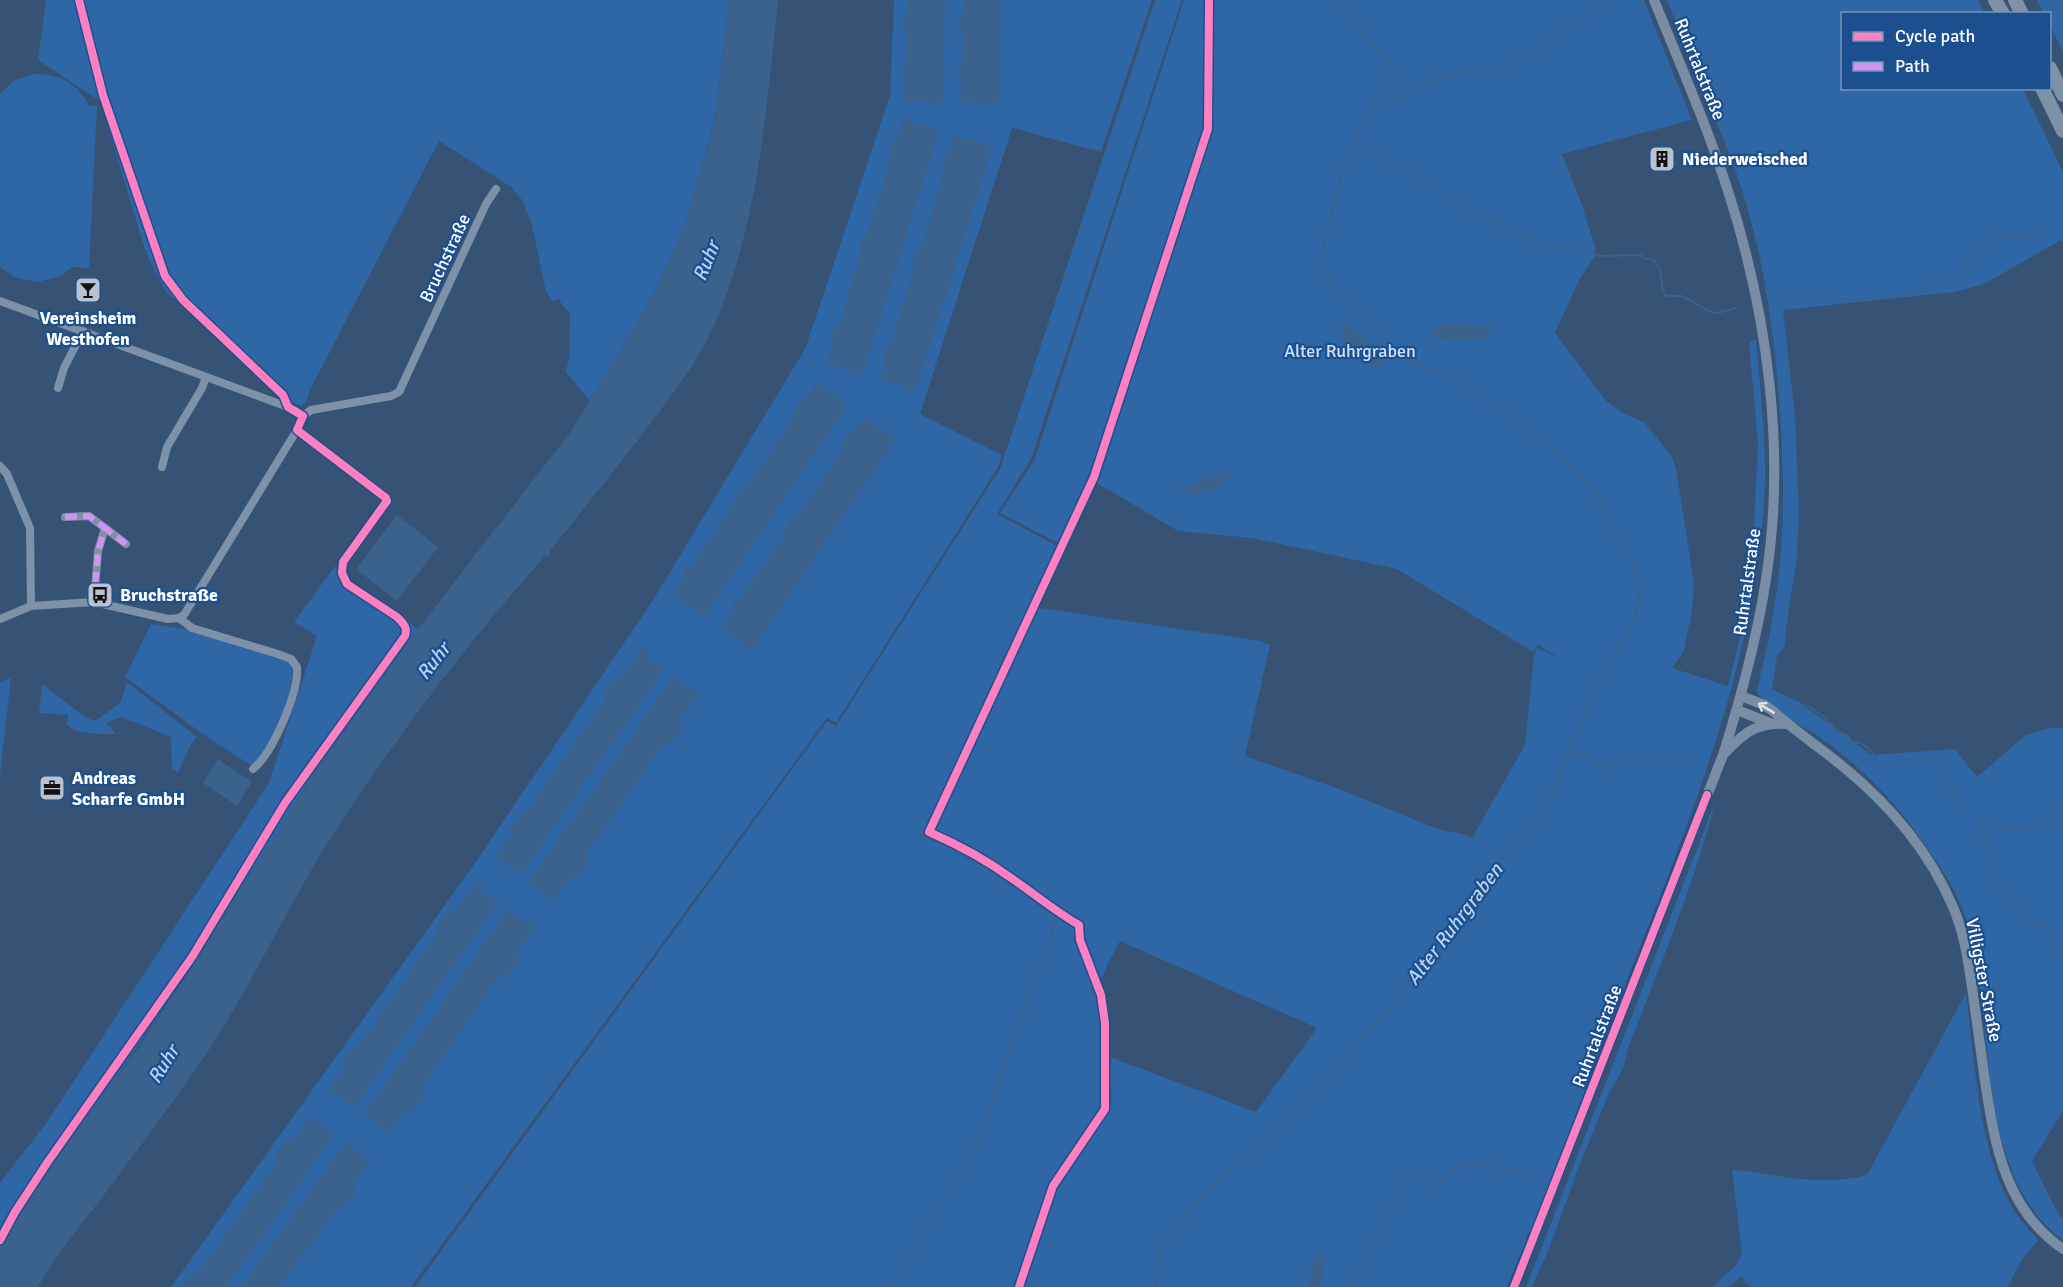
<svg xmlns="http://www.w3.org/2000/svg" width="2063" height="1287" font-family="Signika,sans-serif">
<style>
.green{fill:#2f66a5}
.water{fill:#3b618d}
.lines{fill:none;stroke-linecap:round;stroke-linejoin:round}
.stream{stroke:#3b618d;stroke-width:2}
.street{stroke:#7d92a8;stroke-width:8}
.secondary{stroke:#798da4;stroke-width:10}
.highway{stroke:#7e92a7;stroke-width:14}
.quiet{stroke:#d193ec;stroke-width:6;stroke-dasharray:12 6;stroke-linecap:butt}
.cycleway-casing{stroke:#1b4f8f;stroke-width:11}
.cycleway{stroke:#ff80c0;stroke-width:8}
.oneway{stroke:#dee2e8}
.labels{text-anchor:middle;stroke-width:4.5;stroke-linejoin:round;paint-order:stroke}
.street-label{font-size:18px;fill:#fff;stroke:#1b4f8f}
.poi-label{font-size:18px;font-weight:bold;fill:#fff;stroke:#1b4f8f;text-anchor:start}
.park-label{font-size:18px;fill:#cfe3fa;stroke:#1b4f8f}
.water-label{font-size:20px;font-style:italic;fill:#b5d3f5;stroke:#1b4f8f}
</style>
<rect width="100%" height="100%" fill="#365274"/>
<!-- green -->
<g class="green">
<polygon points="46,0 729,0 716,115 687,221 653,296 590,401 566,372 569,357 570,314 558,299 553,302 546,292 532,225 522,200 511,187 439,141 310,390 306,402 300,406 277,393 233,350 166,292 146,253 100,101 38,60"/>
<polygon points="894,0 1152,0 1101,152 1012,128 920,414 1002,455 997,469 836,723 827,718 411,1287 171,1287 475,863 653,600 805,349 890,96"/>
<path d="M1155,0H1182L1032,457L997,514L1061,548L1033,607L1261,641L1270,645L1245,756L1345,791L1435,828L1462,834L1472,838L1525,745L1534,655L1537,648L1559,658L1538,645L1533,652L1397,569L1252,538L1178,531L1090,479L1060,544L1000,513L1035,459L1184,0H1644L1692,120L1562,154L1582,205L1595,247V256L1579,280L1555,333L1606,401L1623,413L1645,423L1672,457L1676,469L1694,583L1692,611L1684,651L1672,668L1728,686L1739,641L1753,544L1758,445L1749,342L1756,339C1760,387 1766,435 1765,484C1757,679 1673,859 1604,1038C1586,1086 1569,1135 1549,1183C1543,1200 1537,1221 1527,1235L1524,1250L1519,1257L1507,1287H1024L1057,1189L1109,1111L1111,1103L1110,1057L1256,1112L1317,1028L1120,941L1107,965L1103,977L1094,978L1101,995L1105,1023V1109L1053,1186L1019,1287H415L827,721L836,726L1000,469Z"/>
<path d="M1667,0H1978L1985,13L1842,14V88L2023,89L2063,172V243L2061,240L1984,284L1954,292L1783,310L1795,415L1799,513L1797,557L1786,629L1785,645L1777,656L1772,689L1801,703L1871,755L1955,749L1977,777L2026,735L2051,728H2063V1111L2032,1161L2056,1210L2063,1219V1240C1969,1172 1999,1007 1962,908C1956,893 1947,878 1938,864C1907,816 1872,775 1825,741C1804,726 1775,714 1758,694L1757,690C1764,659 1772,627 1776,596C1786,527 1784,456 1778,387C1772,316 1761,245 1738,178C1717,118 1690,59 1667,0Z"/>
<polygon points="2037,0 2063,0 2063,52 2050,25 2050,14 2043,13"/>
<path d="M33,74C58,73 78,82 89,106H97L89,268L72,267L60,276L38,282L16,278L0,267V94L13,81Z"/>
<polygon points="335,566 351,584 418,629 313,775 207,944 0,1249 0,1183 47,1122 269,783 317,636 294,622"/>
<path d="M151,624L190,630L281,658L293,665C293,693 275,747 252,766L204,735L125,677Z"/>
<polygon points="11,677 0,776 0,683"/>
<path d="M127,682L197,737L190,746L178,773L172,769L171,737L121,717L106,723L116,734C103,734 76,735 67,725L68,715L39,713L42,684L85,717L95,721L120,703Z"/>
<path d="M1716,800C1694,885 1660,966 1628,1048L1623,1069L1609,1093L1578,1169L1549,1249L1532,1287H1526Z"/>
<path d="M1966,993C1974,1055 1979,1150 2010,1203C2017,1217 2028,1228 2038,1240L2021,1261L2008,1287H1750L1742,1276L1729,1287H1712L1735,1266L1742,1255L1732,1169C1776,1175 1824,1187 1867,1175Z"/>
</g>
<!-- water -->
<g class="water">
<path d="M729,0H778C766,115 757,245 703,348C689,373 671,396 654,419C620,464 585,507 550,551L551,553L549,556L546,555C467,643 396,737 332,836C287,907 252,985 205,1056C173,1103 138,1149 104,1195C81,1225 57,1254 38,1287H0V1249L49,1167L132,1057L207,944L313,775L418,629L572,430L653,296L687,221L716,116Z"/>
<polygon points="907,0 945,0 943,102 939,102 939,105 933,105 932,102 905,101 906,83 903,82 904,75 901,75 901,71 904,71 904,64 906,63 907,33 904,32 904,25 902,25 904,13 907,13"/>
<polygon points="963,0 1001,0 999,103 995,103 995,106 988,106 988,103 961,102 961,84 959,83 959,76 956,75 957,71 959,71 960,64 962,64 963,34 960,33 960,26 958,26 960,14 963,14"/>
<polygon points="902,119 939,130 863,374 860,373 859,376 853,374 853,371 827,363 833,345 831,344 833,337 830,336 831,332 834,333 836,326 839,327 862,251 860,249 861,237 864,238 868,232 892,156 889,154 891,148 888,146 889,143 892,144 894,137 897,137"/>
<polygon points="955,135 992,147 916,391 912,390 911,392 905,390 906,387 880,379 885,361 883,360 886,353 883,352 884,349 887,349 889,343 891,343 915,267 912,266 914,253 917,254 921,248 944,172 942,171 944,164 940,162 942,159 945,160 947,153 949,153"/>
<path d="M1345,323L1355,330L1383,357L1384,362L1381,366C1373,366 1373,364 1367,361C1352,353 1334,342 1345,323Z"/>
<polygon points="1441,324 1485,326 1491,330 1492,333 1484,339 1440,340 1434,336 1433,331"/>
<polygon points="816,383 848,405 704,616 677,599 678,597 673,594 684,579 682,578 686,571 684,570 686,566 689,568 693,562 695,563 739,497 737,495 742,489 740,488 742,484 745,486 751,481 795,415 793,413 797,407 795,405 797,402 799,404 804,398 806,399"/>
<polygon points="864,417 896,439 752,650 749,648 747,650 742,646 743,643 721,628 731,613 730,611 734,605 732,603 734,600 737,601 740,596 742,597 787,531 785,529 790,523 788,521 790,518 793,519 798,515 843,449 841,447 845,441 843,439 845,436 848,437 852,431 854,432"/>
<path d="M1226,472H1230L1233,475C1214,488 1203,497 1179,492L1201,479L1222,475Z"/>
<polygon points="397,515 438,547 397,601 356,569"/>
<polygon points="646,647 650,650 646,656 664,669 521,874 496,856 512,834 508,831 522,811 526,813 606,699 602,696 616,676 621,679 640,652"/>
<polygon points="673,677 693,691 695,689 699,692 679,721 685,725 670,745 664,742 585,856 590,860 576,880 570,876 554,900 529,882"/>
<polygon points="218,759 252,782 237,806 203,783"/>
<polygon points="479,880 483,884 479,889 498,902 354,1107 329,1089 345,1067 341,1064 355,1044 359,1046 439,932 435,929 449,909 454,912"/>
<polygon points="508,910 528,924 530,922 535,925 515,954 520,958 505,978 500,975 420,1089 425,1093 411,1113 406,1109 389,1133 364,1115"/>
<polygon points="310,1117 334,1134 227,1287 183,1287 193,1273 197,1275 278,1161 274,1158 288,1138 292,1141"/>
<polygon points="345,1143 370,1160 353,1184 358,1188 344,1208 339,1205 280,1287 242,1287"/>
<polygon points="1316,1256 1320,1256 1325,1261 1321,1287 1308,1287 1313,1260"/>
</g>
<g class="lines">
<!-- stream -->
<g class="stream">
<polyline points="1336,0 1394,69 1347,152 1320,262 1331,282 1358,315 1405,360 1445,375 1525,424 1595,491 1618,540 1631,558 1637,581 1639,600 1635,619 1600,680 1569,750 1560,767 1560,774 1556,785 1541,818 1531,832 1519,845 1507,853 1472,894 1434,944 1394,1003 1359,1042"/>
<polyline points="1373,105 1378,106 1400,97 1441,77 1478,69 1508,68 1609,0"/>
<polyline points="1353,141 1472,210 1545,246 1590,251 1599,256 1641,255 1642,258 1654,260 1660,271 1663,291 1666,296 1682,296 1711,312 1718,313 1736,308"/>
<path d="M1783,297L1860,300L1890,297L1928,287L1957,277C1962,271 1964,263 1969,257C1992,229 2008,240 2038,236"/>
<path d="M1799,705L1809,706L1824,717L1838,731L1849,737L1852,742C1867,742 1873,753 1879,764"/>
<path d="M1567,757L1574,753L1586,756L1590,755L1596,759L1599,766H1604L1608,769L1624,760L1632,763L1642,754L1645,757L1657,758L1661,763C1671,762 1680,763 1689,761L1695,752"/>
<polyline points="1891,762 1903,764 1909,759 1923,762 1930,760 1935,762 1936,765 1944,768 1947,778 1961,808"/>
<polyline points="1972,817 1985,825 2020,831 2063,813"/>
<polyline points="1980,823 1991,866 2002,888"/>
<polyline points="920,835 949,847 978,864"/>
<polyline points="2008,905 2020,911 2023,923 2039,925 2051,929 2054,941 2061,947 2063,953"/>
<polyline points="1419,1183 1437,1184 1455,1169 1468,1163 1526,1173"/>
<polyline points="1743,1281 1749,1283 1752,1287"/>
<path d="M890,1287L969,1161L975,1148L1053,930C1053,927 1054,923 1053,921C1050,907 1001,879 988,871"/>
<polyline points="1155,1287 1161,1251 1174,1231 1199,1200 1308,1097 1353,1050"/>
<polyline points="1350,1287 1407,1180"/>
</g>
<!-- street -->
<g class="street">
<polyline points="0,301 288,407 303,416"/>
<polyline points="58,388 64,368 83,331"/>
<polyline points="0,466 7,474 30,528 31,606"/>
<polyline points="162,467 167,447 202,388 206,377"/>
<polyline points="65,517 89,516 105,528"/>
<polyline points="94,602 98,551 105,528 126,544"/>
<path d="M179,618L192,628L278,654L291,659L297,667C299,692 273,753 253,769"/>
<polyline points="0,619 31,606 94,602 168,619 179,618 184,615 297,430 303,416 311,410 391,396 399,392 486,204 496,189"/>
</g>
<!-- secondary -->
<g class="secondary">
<path d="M1741,696L1764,705L1773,711C1795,731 1819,747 1841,765C1888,803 1929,851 1953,907C1964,932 1968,960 1972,987C1976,1018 1981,1050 1985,1081C1995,1146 2005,1209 2063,1249"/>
<polyline points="1737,710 1770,723"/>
<path d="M1725,753C1745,731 1758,722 1788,724"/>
<path d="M1514,1287L1723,755C1741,697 1757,639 1766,579C1786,452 1768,317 1729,194C1708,128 1680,64 1654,0"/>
</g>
<!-- highway -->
<g class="highway">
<polyline points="1995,0 2003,14"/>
<polyline points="2015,0 2022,14"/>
<polyline points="2050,68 2063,95"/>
<polyline points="2042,88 2063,131"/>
</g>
<!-- quiet -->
<g class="quiet">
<polyline points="65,517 89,516 105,528"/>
<polyline points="94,602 98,551 105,528 126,544"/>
</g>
<!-- cycleway casing -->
<g class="cycleway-casing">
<g id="cycleway">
<path d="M0,1240L15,1212L47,1163L192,957L285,803L405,636C408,627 403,623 397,617L347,584L342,573L343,562L384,505L387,501L386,498L297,430L303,416L288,407L283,395L183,300L165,276L103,95L79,0"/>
<path d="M1019,1287L1053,1186L1105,1109V1023L1101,995L1080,940L1079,925C1056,912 1036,895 1014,880C988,861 959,845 929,832L1094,477L1208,129L1209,0"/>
<polyline points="1514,1287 1707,795"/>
</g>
</g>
<!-- cycleway -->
<use href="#cycleway" class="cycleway"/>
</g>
<!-- one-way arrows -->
<defs><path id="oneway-shaft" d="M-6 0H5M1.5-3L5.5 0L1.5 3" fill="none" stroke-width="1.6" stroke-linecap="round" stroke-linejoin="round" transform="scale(1.5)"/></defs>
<use class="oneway" href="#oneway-shaft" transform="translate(1766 708) rotate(-149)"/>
<!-- icons -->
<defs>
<g id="building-square" transform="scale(1.35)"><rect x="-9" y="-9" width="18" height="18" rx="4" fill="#b9c2ce" stroke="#1b4f8f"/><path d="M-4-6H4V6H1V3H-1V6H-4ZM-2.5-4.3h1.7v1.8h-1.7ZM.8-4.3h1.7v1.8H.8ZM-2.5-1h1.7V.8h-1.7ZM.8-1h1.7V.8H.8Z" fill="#111"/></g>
<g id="bar-square" transform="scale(1.35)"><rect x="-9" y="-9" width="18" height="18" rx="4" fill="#b9c2ce" stroke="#1b4f8f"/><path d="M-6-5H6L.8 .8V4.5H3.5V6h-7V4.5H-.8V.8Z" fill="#111"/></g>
<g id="bus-square" transform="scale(1.35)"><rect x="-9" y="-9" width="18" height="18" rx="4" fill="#b9c2ce" stroke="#1b4f8f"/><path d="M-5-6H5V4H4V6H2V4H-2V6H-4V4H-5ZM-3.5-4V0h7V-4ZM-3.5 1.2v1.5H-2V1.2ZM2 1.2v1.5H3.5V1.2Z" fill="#111"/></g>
<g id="office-square" transform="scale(1.35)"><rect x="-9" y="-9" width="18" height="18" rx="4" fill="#b9c2ce" stroke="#1b4f8f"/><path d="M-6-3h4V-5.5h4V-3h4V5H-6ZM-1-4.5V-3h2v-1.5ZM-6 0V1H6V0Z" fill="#111"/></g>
</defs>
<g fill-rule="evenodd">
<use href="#building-square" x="1662" y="159"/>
<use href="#bar-square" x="88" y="290"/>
<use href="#bus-square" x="100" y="595"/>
<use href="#office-square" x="52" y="788"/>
</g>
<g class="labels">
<!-- street labels -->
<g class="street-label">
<text transform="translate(1700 69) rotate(68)" y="6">Ruhrtalstraße</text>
<text transform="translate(445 258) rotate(-65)" y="6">Bruchstraße</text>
<text transform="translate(1747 582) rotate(-82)" y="6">Ruhrtalstraße</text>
<text transform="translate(1984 980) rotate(79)" y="6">Villigster Straße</text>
<text transform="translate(1597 1036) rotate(-69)" y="6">Ruhrtalstraße</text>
</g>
<!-- poi labels -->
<g class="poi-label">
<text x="1682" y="165">Niederweisched</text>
<text x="88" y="324" text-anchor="middle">Vereinsheim<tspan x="88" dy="21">Westhofen</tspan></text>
<text x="120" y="601">Bruchstraße</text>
<text x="72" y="784">Andreas<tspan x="72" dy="21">Scharfe GmbH</tspan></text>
</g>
<!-- park labels -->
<g class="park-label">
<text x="1350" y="357">Alter Ruhrgraben</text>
</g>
<!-- water labels -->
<g class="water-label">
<text transform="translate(706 261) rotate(-68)" y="7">Ruhr</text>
<text transform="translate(433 661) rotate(-52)" y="7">Ruhr</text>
<text transform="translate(1454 924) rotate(-53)" y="7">Alter Ruhrgraben</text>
<text transform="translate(163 1064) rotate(-58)" y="7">Ruhr</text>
</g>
</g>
<!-- legend -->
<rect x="1841" y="12" width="210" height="78" fill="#1b4f8f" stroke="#7695bc" stroke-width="1.5"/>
<rect x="1853" y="32" width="30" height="9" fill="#ff80c0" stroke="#7695bc" stroke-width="1.5"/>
<text x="1895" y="42" font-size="18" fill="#ffffff">Cycle path</text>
<rect x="1853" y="62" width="30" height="9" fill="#d193ec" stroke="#7695bc" stroke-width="1.5"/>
<text x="1895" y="72" font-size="18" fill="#ffffff">Path</text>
</svg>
